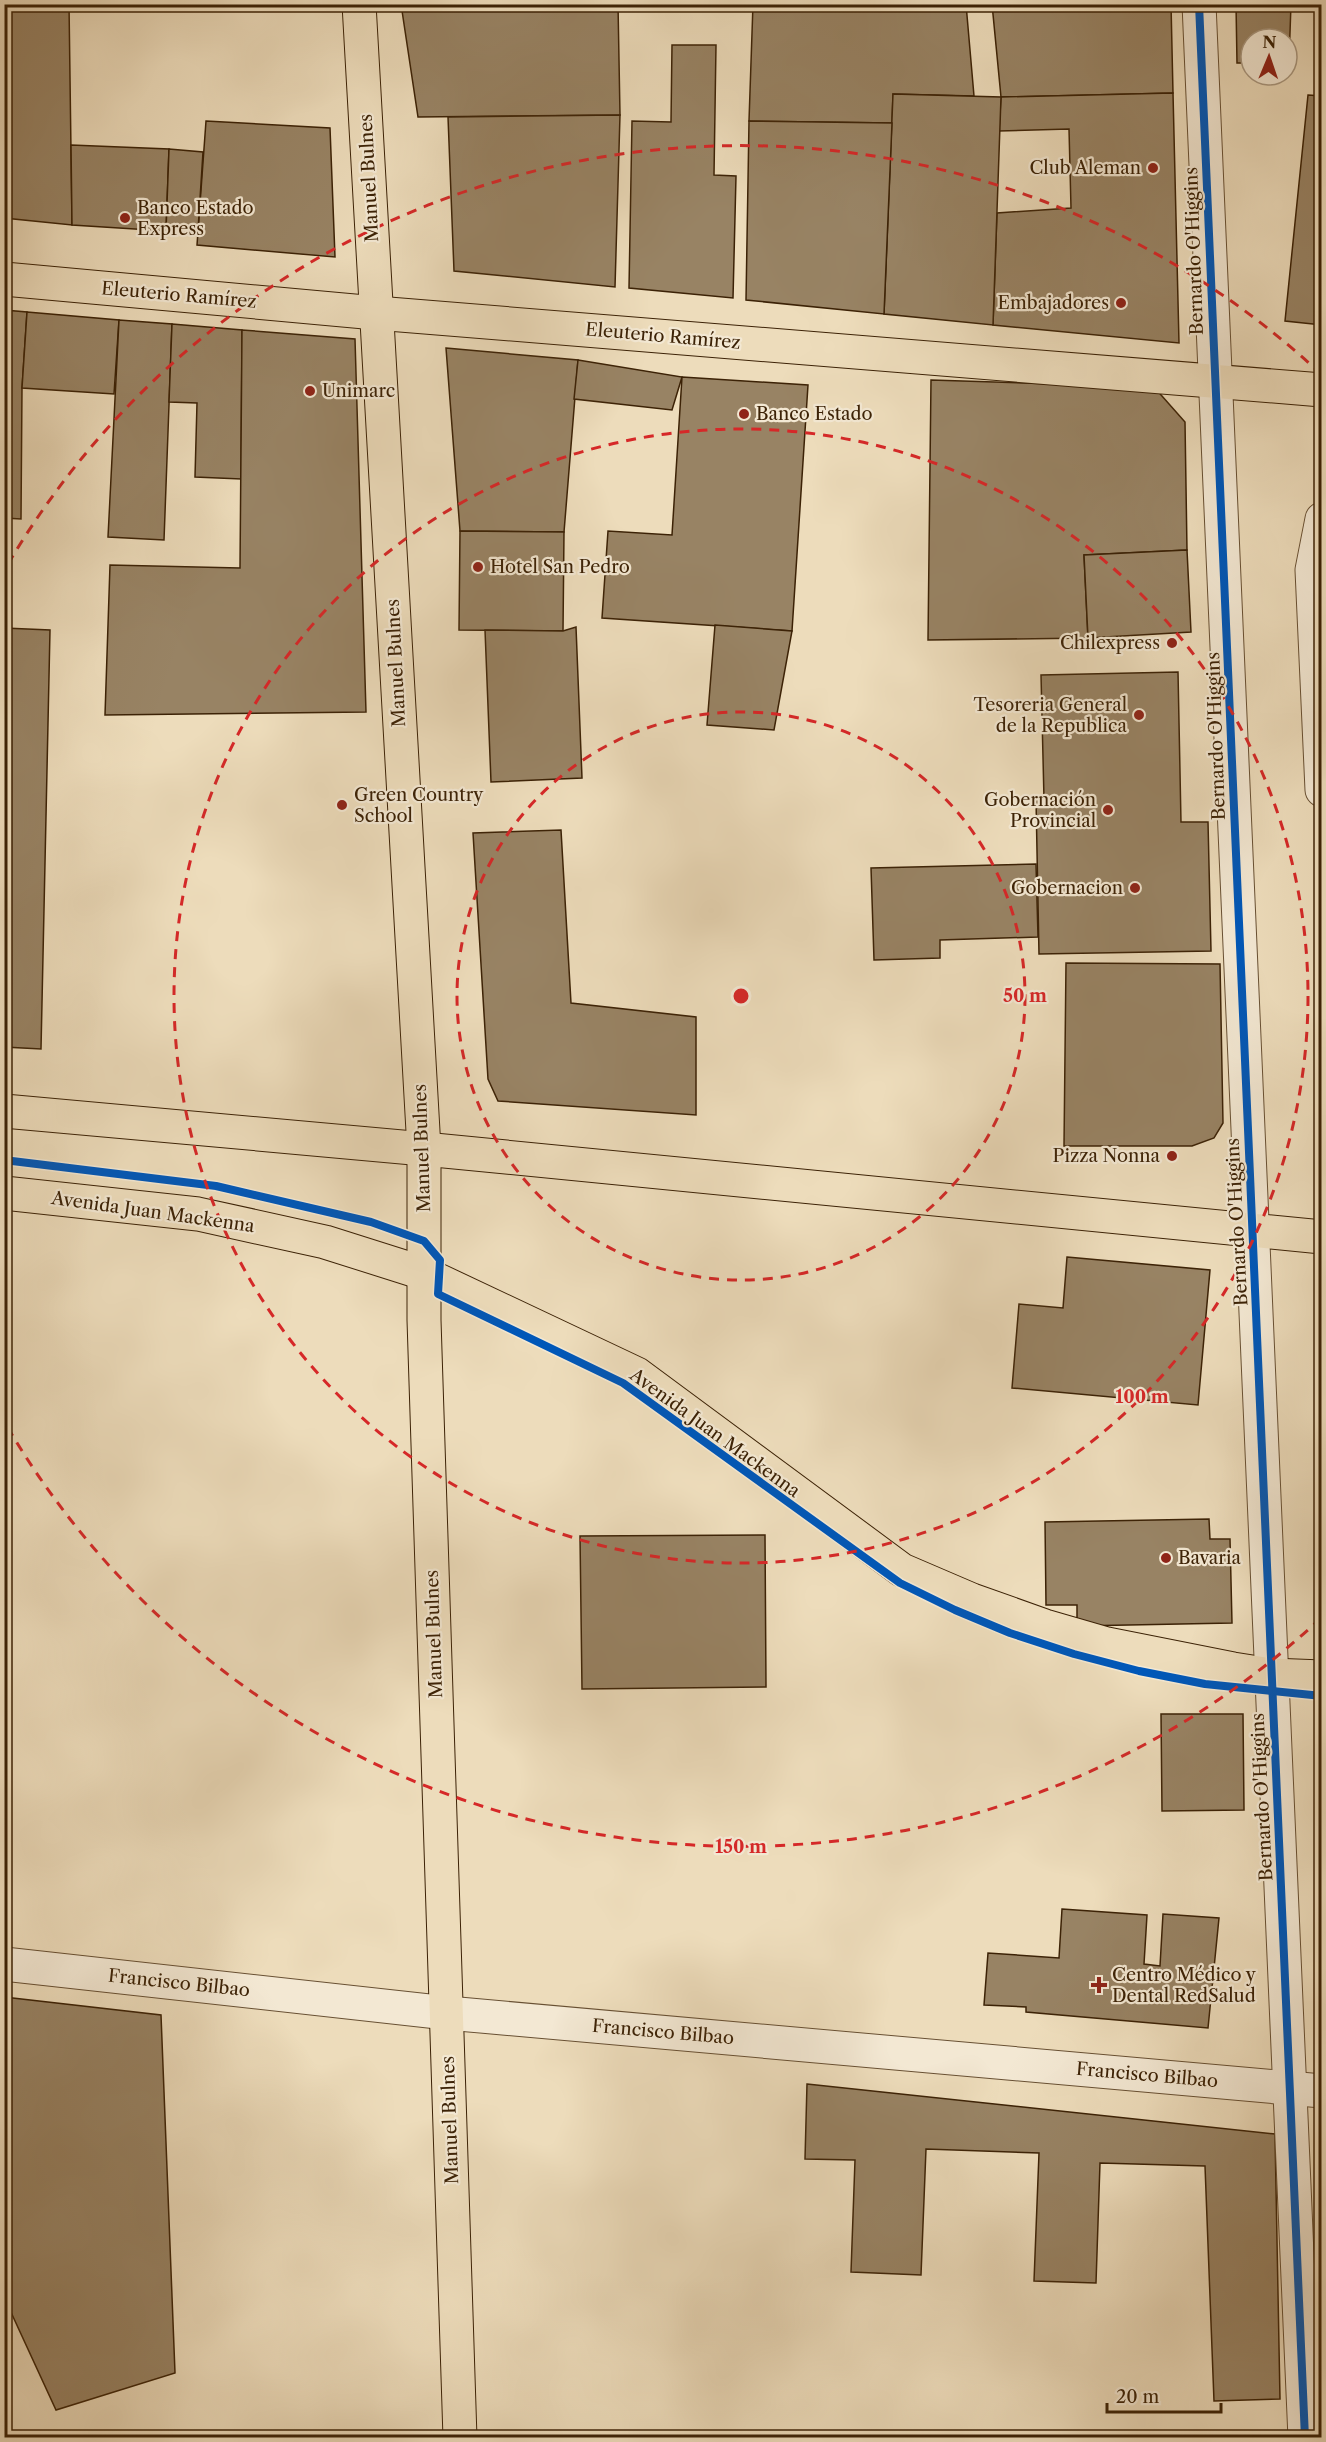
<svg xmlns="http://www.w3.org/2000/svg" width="1326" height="2442" font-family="'Libre Caslon Text',serif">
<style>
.building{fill:#988364;stroke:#3c2206;stroke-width:1.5}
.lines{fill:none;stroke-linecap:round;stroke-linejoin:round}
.minor-casing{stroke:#685033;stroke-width:35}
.major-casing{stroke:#3c2206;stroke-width:35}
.minor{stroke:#f3e8d3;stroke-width:33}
.major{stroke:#eddcbb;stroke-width:33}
.cycleway-casing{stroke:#f3e8d3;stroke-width:11}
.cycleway{stroke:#0057b8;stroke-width:8}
.ring{fill:none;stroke:#d62828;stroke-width:3;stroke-dasharray:10 8}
.poi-dot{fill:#8f2418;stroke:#f3e8d3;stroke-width:2}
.labels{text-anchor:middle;stroke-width:4.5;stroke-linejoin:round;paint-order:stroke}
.poi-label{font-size:18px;fill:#3c2206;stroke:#f3e8d3;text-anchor:end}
.street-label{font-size:18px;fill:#3c2206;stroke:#f3e8d3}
.centre{fill:#d62828;stroke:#f3e8d3;stroke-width:3}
.ring-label{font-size:18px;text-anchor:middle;font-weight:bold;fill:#d62828;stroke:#f3e8d3;stroke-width:4.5;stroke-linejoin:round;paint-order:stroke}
</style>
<rect width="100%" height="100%" fill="#eddcbb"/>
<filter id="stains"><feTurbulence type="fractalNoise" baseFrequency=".00333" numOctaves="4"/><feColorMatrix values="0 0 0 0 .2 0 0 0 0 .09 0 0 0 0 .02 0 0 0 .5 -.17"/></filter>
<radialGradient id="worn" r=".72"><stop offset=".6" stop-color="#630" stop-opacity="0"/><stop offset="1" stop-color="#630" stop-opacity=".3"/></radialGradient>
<!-- building -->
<g class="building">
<polygon points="4,4 69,4 72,225 4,218"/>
<polygon points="401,4 618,4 620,115 418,117"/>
<polygon points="753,4 966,4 974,96 893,94 892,123 749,121"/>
<polygon points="992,4 1171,4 1173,93 1001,97"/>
<polygon points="1236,4 1291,4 1289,61 1287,39 1251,39 1251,63 1237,63"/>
<polygon points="672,45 716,45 714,175 736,176 733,298 629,288 632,121 671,122"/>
<polygon points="1173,93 1179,343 993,325 997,213 1071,208 1069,129 999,131 1001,97"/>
<polygon points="893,94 1001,97 993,325 884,314"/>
<polygon points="1308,95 1322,96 1322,325 1285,321"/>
<polygon points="620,115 615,287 454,271 448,117"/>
<polygon points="206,121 330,128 335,257 197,245"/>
<polygon points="749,121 892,123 884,314 746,300"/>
<polygon points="71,145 169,149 166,231 72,225"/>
<polygon points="169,149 203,152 198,230 166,231"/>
<polygon points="4,310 27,312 22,388 21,519 4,518"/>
<polygon points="27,312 119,320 114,394 22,388"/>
<polygon points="119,320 172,324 164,540 108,537"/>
<polygon points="172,324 242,330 241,479 195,477 197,403 169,402"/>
<polygon points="242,330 355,339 366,712 105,715 110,565 240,568"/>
<polygon points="446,348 578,360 564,532 460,531"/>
<polygon points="578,360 682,377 672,410 574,399"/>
<polygon points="682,377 808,385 792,631 602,618 608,531 672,535"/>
<polygon points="931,380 1154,387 1185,422 1187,550 1084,555 1088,638 928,640"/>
<polygon points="460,531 564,532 563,631 459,630"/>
<polygon points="1187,550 1191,632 1088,638 1084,555"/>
<polygon points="715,625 792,631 774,730 707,725"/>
<polygon points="576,627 582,778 491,782 485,630 563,631"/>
<polygon points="4,628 50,630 41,1049 4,1047"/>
<polygon points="1178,672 1181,822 1208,822 1211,951 1039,954 1036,799 1044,799 1041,675"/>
<polygon points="561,830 571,1003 696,1017 696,1115 498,1101 488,1079 473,833"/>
<polygon points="1036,864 1038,937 940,940 940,958 874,960 871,868"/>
<polygon points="1066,963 1220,964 1223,1123 1214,1138 1192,1146 1064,1146"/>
<polygon points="1067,1257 1210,1270 1198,1405 1012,1388 1019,1304 1063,1308"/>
<polygon points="1319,1299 1322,1299 1322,1376"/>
<polygon points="1209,1519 1210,1539 1230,1539 1232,1623 1077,1626 1077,1605 1046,1605 1045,1522"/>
<polygon points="765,1535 766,1687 582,1689 580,1536"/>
<polygon points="1161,1714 1243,1714 1244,1810 1162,1811"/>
<polygon points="1062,1909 1147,1915 1144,1964 1160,1966 1163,1914 1219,1918 1208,2028 1026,2012 1026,2007 984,2005 988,1953 1059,1958"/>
<polygon points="4,1997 161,2015 175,2373 56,2410 4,2297"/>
<polygon points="807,2084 1275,2134 1280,2399 1214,2401 1205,2166 1100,2163 1096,2283 1034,2281 1039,2153 926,2149 921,2275 851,2272 855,2160 805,2159"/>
</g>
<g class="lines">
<!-- minor casing -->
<g class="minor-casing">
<g id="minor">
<polyline points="1199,4 1305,2438"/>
<polyline points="1322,519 1312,570 1322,790"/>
<polyline points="4,1964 447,2013 1322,2091"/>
</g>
</g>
<!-- major casing -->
<g class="major-casing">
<g id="major">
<polyline points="359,4 424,1149 424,1320 460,2438"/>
<polyline points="4,279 376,313 1322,390"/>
<polyline points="4,1111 424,1149 1322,1237"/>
<polyline points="4,1193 198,1214 325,1242 423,1273 637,1374 902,1570 972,1600 1045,1626 1107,1644 1233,1669 1271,1675 1322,1677"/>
</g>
</g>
<!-- minor -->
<use href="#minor" class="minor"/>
<!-- major -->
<use href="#major" class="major"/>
<!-- cycleway casing -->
<g class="cycleway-casing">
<g id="cycleway">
<polyline points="1199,4 1305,2438"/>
<polyline points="4,1160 216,1186 371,1222 424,1241 440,1260 438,1294 623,1383 900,1583 955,1610 1010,1633 1074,1654 1139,1671 1205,1684 1322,1696"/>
</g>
</g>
<!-- cycleway -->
<use href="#cycleway" class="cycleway"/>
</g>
<!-- distance rings -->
<g class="ring">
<circle cx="741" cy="996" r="284"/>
<circle cx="741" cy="996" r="567"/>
<path d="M1321 1618A851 851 0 0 1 8 1428M8 564A851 851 0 0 1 1321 374"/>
</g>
<!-- markers -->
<g class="poi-dot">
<circle cx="1153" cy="168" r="6"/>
<circle cx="125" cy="218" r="6"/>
<circle cx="1121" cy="303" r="6"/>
<circle cx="310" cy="391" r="6"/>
<circle cx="744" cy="414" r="6"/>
<circle cx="478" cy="567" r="6"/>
<circle cx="1172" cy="643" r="6"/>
<circle cx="1139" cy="715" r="6"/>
<circle cx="342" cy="805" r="6"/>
<circle cx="1108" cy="810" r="6"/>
<circle cx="1135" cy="888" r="6"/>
<circle cx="1172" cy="1156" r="6"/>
<circle cx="1166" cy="1558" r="6"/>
<path d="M1096 1976h6v6h6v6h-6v6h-6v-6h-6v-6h6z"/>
</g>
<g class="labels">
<!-- poi labels -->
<g class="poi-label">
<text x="1141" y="174">Club Aleman</text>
<text x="137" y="214" text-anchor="start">Banco Estado<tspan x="137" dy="21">Express</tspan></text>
<text x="1109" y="309">Embajadores</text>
<text x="322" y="397" text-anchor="start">Unimarc</text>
<text x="756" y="420" text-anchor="start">Banco Estado</text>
<text x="490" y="573" text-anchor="start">Hotel San Pedro</text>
<text x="1160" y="649">Chilexpress</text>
<text x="1127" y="711">Tesoreria General<tspan x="1127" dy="21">de la Republica</tspan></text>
<text x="354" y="801" text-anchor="start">Green Country<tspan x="354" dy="21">School</tspan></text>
<text x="1096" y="806">Gobernación<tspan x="1096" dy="21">Provincial</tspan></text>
<text x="1123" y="894">Gobernacion</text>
<text x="1160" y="1162">Pizza Nonna</text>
<text x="1178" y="1564" text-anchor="start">Bavaria</text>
<text x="1112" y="1981" text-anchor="start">Centro Médico y<tspan x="1112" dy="21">Dental RedSalud</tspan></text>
</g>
<!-- street labels -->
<g class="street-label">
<text transform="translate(369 178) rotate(-93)" y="6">Manuel Bulnes</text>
<text transform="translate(1194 251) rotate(-92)" y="6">Bernardo O'Higgins</text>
<text transform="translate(179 295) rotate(5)" y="6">Eleuterio Ramírez</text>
<text transform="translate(663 336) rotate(5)" y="6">Eleuterio Ramírez</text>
<text transform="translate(396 663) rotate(-93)" y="6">Manuel Bulnes</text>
<text transform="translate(1216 736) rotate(-92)" y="6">Bernardo O'Higgins</text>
<text transform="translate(422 1148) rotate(-92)" y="6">Manuel Bulnes</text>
<text transform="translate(153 1212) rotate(8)" y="6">Avenida Juan Mackenna</text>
<text transform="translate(1237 1222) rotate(-93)" y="6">Bernardo O'Higgins</text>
<text transform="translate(715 1433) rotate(36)" y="6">Avenida Juan Mackenna</text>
<text transform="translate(434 1634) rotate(-92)" y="6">Manuel Bulnes</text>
<text transform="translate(1262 1797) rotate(-93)" y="6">Bernardo O'Higgins</text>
<text transform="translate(179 1983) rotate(6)" y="6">Francisco Bilbao</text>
<text transform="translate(663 2032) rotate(5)" y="6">Francisco Bilbao</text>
<text transform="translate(1147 2075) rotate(5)" y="6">Francisco Bilbao</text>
<text transform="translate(450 2120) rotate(-92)" y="6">Manuel Bulnes</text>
</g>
</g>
<circle cx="741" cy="996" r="9" class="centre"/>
<g class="ring-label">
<text x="1025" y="1002">50 m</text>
<text x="1142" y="1403">100 m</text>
<text x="741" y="1853">150 m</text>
</g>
<!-- margin -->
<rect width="1326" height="2442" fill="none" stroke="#eddcbb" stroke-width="24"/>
<rect x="6" y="6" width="1314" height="2430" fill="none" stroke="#3c2206" stroke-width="3"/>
<rect x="12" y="12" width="1302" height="2418" fill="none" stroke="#3c2206" stroke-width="1.5"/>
<!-- north arrow -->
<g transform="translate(1269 57) rotate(2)"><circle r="28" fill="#f3e8d3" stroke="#aa9981" stroke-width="1.5"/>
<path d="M0-4.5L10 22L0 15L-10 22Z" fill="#8f2418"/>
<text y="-9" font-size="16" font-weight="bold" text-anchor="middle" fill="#3c2206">N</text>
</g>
<!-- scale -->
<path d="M1107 2403v9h114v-9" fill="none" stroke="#3c2206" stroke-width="3"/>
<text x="1116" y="2403" font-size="18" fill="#3c2206" stroke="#f3e8d3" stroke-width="4.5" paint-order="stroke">20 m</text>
<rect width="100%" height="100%" filter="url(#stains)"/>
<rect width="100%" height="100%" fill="url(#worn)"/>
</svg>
